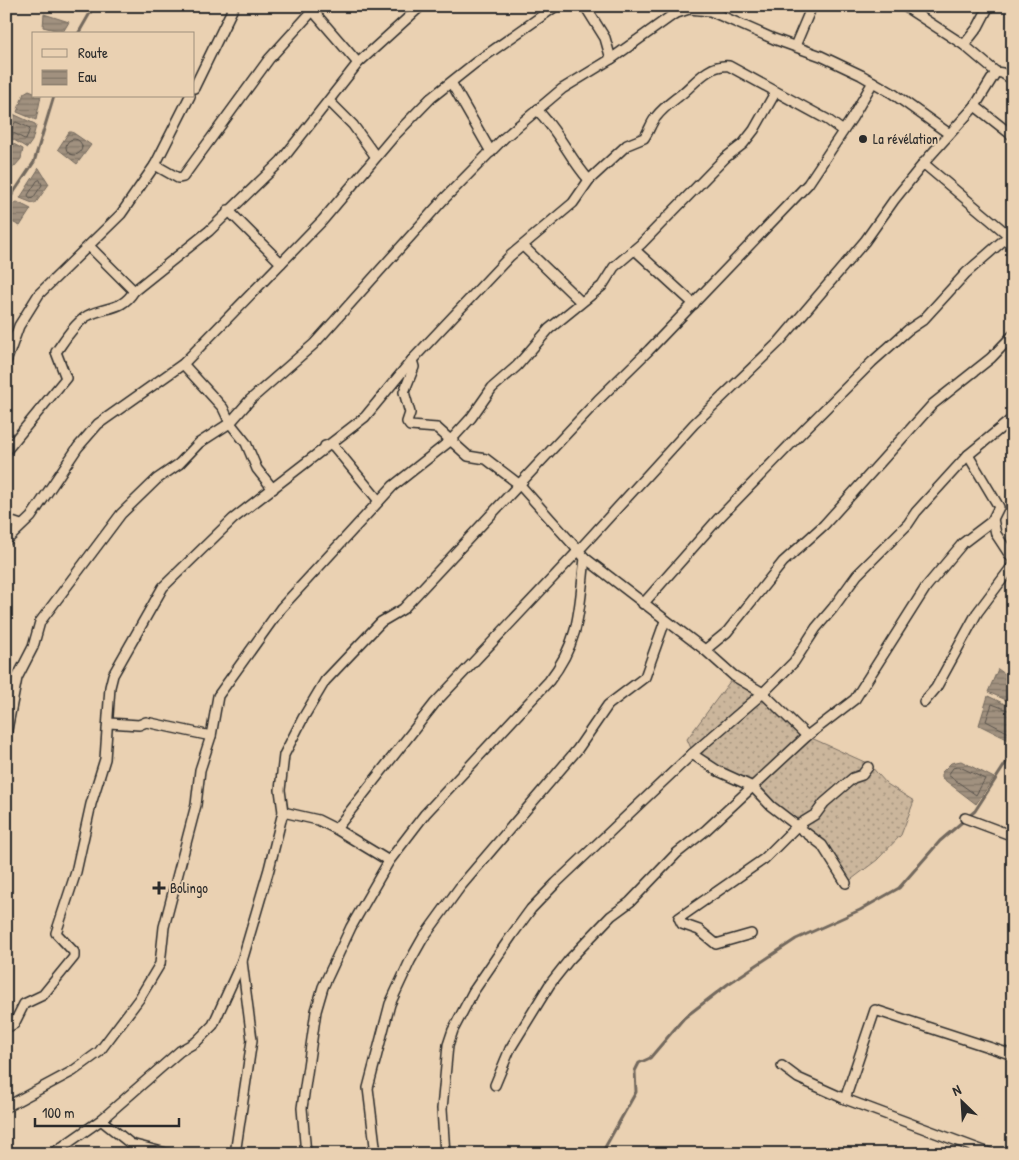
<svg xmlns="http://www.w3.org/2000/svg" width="1019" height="1160" font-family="'Patrick Hand',sans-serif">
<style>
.grass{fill:url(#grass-dots);stroke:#7b7064}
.water{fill:url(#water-rules);stroke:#72685d}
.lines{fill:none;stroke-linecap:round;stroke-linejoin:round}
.shore{stroke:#5a544d;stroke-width:1}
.stream{stroke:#72685d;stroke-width:3}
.street-casing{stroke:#2b2b2b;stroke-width:12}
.street{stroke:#ead1b2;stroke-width:9}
.poi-dot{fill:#2b2b2b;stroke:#ead1b2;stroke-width:2}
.labels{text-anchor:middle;stroke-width:4;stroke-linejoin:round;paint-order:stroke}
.poi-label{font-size:14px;fill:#2b2b2b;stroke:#ead1b2;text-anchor:start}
</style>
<defs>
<pattern id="grass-dots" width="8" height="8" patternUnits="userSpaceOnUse" patternTransform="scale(1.25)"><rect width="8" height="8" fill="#cbb69c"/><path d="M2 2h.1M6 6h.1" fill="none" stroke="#a5947f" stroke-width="1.8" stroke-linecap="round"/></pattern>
<pattern id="water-rules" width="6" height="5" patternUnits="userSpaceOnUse" patternTransform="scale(1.25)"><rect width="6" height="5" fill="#a1917f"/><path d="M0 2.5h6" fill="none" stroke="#837768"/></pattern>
</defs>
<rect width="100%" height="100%" fill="#ead1b2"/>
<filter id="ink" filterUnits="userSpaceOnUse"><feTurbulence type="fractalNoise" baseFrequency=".02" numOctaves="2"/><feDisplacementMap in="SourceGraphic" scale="10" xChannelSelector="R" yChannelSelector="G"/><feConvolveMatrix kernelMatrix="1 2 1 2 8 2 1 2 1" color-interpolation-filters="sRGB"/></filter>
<g filter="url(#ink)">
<!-- grass -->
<polygon class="grass" points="734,676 763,693 807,736 869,764 887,784 914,801 901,835 877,860 848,882 817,838 693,753 687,739"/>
<!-- water -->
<g class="water">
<polygon points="44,14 69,22 63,32 43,27"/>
<polygon points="29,90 34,92 34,96 41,96 36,120 17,112 24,93"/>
<polygon points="13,114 35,124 36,126 32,141 27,148 6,135 6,128"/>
<polygon points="69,132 72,132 91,145 77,164 58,149"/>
<polygon points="6,140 23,149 21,159 14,167 6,161"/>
<polygon points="39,168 49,184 35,204 20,198"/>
<polygon points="17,202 31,209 20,226 6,219 13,204"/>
<polygon points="998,669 1013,680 1013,703 988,692"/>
<polygon points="988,696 1013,708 1013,740 1009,740 979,725"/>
<polygon points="961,761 994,778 976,804 942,778 942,772 951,763"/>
</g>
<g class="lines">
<!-- shore -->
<g class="shore">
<polygon points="16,122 30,128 26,140 10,131"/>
<circle cx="74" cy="147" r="8"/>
<polygon points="40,180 42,185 33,198 30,199 28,195 37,181"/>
<polyline points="1013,712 992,704 986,721 1013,735"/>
<polygon points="960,767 985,779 976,795 948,775 953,768"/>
</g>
<!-- stream -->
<g class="stream">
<polyline points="78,34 94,6"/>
<polyline points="6,204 34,162 54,96"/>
<polyline points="603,1151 636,1092 635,1071 639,1063 650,1058 684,1018 728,984 796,939 860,910 899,888 940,841 975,811 1013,752"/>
</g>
<!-- street casing -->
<g class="street-casing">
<g id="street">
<polyline points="585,6 605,38 611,59"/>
<polyline points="904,6 964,45 996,72 1002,73 1013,80"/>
<polyline points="313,11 358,63"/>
<polyline points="964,45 978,27 989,6"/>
<polyline points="795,46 812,6"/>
<polyline points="452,84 491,152"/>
<polyline points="194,88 234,6"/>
<polyline points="330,102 353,125 376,157"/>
<polyline points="975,106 1013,136"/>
<path d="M537,110C558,130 570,159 589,180"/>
<polyline points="923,163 1013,239"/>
<polyline points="155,165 178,178 183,177 269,59 317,6"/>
<polyline points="228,210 281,263"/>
<polyline points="523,246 581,302"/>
<polyline points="90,247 134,291"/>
<polyline points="635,250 694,304"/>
<polyline points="412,360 414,367 404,392 410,413 407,422 410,426 437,428 468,456 486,459 520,485 585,558 705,650 734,676 763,693 807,736"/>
<polyline points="6,362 19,326 39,294 121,214 155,165 190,96"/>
<polyline points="183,364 223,408 230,423 246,443 257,469 273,489"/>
<polyline points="325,446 332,444 379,501"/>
<path d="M6,451L66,378L56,352C64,341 74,324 87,316C106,306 122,311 134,291L209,231L281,161L358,63L421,6"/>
<polyline points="993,519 996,534 1013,560"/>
<polyline points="6,520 21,525"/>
<polyline points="6,541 31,517 78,447 98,424 183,364 322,221 394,136 431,98 475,63 556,6"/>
<polyline points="643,604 718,519 807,427 872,362 908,330 923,320 966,273 1013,232"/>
<polyline points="705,650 727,632 783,562 824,525 933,404 991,358 1013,335"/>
<polyline points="924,702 936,688 977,613 1013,565"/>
<polyline points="109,723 139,725 146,722 211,736"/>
<polyline points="6,735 17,678 33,647 40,622 121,514 157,479 179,464 199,443 230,423 250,400 314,344 443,200 504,138 562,89 611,59 674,14 689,9 710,11 774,39 821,56 861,75 892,93 948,133"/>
<polyline points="692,754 718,771 753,787 771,806 822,845 846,883"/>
<polyline points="283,812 318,820 336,829 435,703 579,550 694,424 779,342 865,241 894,200 928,158 975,106 996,72"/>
<polyline points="965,818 1013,836"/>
<polyline points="336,829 389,861"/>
<polyline points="751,934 716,944 699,930 682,924 679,918 764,859 798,825 816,814 824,803 853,778 862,775 868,767"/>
<path d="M6,1028L14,1024L24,1004L43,995L74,957V952L56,933L76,872L91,804L105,759L110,687L113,675L163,587L233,519L365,417L412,360L510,256L573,203L589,180L627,145L644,138C649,131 651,123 656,117C663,108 670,103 679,96C694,85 707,64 729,66L828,120L843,131"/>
<polyline points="782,1066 798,1078 845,1099 992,1154"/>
<polyline points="495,1085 510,1049 550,984 569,960 611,916 630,902 677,853 706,830 807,736 855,699 926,587 963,543 992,521 999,507 968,455"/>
<polyline points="845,1099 875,1010 1013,1055"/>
<polyline points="6,1107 73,1071 99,1052 139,999 160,964 164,927 196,805 200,770 211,736 218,696 281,608 393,486 450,441 471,418 492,388 517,366 549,329 602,286 614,267 641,244 725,158 743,144 754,130 775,93"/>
<polyline points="101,1120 131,1144 170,1154"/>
<polyline points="52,1154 101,1120 180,1051 196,1042 213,1025 242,961 269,869 283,812 280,790 284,755 303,718 325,681 381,622 403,609 598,400 649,350 808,184 852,118 873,82"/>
<polyline points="235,1154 252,1040 242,961"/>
<path d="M306,1154L302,1108L316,1011L323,987L351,927L389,861L425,814L549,681C581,640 579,608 585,558"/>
<polyline points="376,1154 368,1088 390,1004 410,961 423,938 460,887 577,750 608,705 645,677 665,621"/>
<polyline points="445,1154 442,1109 448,1045 453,1030 473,992 512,935 531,909 556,883 692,754 763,693 794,662 816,628 833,608 857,575 908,524 916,512 968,455 1013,418"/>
</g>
</g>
<!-- street -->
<use href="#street" class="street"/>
</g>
</g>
<!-- markers -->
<g class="poi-dot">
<circle cx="863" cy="139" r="5"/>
<path d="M156.5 880.5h5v5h5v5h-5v5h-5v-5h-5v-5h5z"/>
</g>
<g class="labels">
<!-- poi labels -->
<g class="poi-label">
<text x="873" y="144">La révélation</text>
<text x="170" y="893">Bolingo</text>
</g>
</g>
<!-- margin -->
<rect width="1019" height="1160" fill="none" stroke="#ead1b2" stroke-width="25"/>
<rect x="12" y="12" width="994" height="1135" fill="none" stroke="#2b2b2b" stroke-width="2" filter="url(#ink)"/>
<!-- legend -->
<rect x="32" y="32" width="162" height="65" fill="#ead1b2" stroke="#9e8f7c"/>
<rect x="42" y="49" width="25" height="8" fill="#ead1b2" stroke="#9e8f7c"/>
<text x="78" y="58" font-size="15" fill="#2b2b2b">Route</text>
<rect x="42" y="70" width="25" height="15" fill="url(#water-rules)" stroke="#9e8f7c"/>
<text x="78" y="82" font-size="15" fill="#2b2b2b">Eau</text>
<!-- north arrow -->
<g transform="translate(962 1102) rotate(335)" stroke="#ead1b2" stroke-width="4" paint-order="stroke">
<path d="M0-4L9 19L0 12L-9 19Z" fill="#2b2b2b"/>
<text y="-8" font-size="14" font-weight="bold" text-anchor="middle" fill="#2b2b2b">N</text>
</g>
<!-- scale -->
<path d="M35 1118v8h144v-8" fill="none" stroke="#2b2b2b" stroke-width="2.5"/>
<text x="42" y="1118" font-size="15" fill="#2b2b2b" stroke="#ead1b2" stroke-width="4" paint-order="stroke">100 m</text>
</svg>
